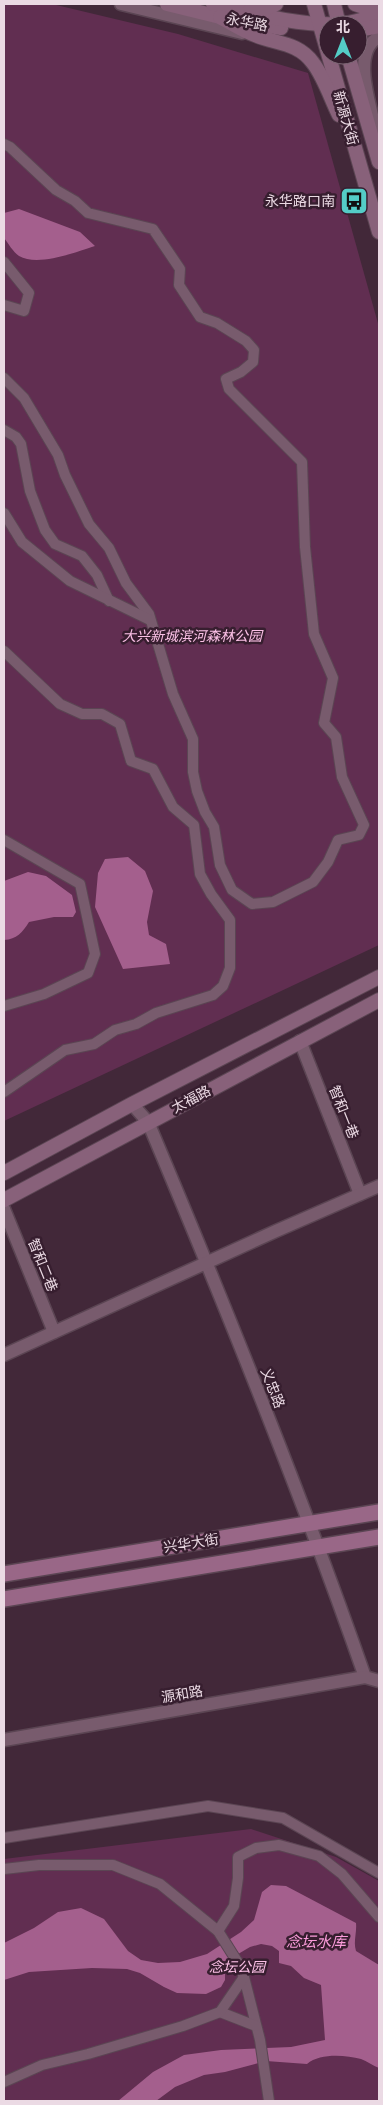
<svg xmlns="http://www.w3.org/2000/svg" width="383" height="2105" font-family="'Noto Serif','Noto Sans SC',serif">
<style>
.green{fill:#612e51}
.water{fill:#a45f8d}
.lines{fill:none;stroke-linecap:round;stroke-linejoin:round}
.minor-casing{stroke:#5b4553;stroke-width:12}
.tertiary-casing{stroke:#5b4553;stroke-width:15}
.secondary-casing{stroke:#5b4553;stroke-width:16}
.primary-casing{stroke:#5b4553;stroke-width:18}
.minor{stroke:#785b6d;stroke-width:10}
.tertiary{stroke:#785b6d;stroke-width:12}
.secondary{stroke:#88617a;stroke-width:14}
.primary{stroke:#996787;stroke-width:15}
.labels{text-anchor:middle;stroke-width:5;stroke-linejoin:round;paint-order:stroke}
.street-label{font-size:14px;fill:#ebdae4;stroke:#371e2f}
.poi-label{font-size:14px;fill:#ebdae4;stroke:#371e2f;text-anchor:end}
.park-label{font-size:14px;font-style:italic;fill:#fbc0e6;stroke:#371e2f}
.water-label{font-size:15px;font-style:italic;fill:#fa9bda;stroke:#371e2f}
</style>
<rect width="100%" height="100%" fill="#422839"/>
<!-- green -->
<g class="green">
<polygon points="4,4 52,4 178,34 308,73 379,327 379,945 4,1121"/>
<polygon points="251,1829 336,1857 379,1881 379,2101 4,2101 4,1859"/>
</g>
<!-- water -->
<g class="water">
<path d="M19,209L80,232L95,246C76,252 38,267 19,256C13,252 8,243 4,238V213Z"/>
<polygon points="128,857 145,871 153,891 147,922 149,935 166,944 170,964 123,969 95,907 98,873 105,859"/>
<path d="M28,872L46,876L72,895L76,912L73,917H54L29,922C22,933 17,939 4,940V881Z"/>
<path d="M271,1885L286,1886L356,1923C357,1933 353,1942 356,1951L379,1965V2068C373,2066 367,2061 361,2059C345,2055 320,2053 307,2064L266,2061L225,2072L204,2075L175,2087L156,2101H118L153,2072L184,2055L221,2050L291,2047L325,2040L321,1985L304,1978L291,1966L279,1963V1951L272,1946L261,1944L250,1947L228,1960L225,1968V1980L221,1987L206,1994L177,1993L164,1987L140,1973L127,1969L92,1968L29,1972L4,1980V1943L34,1928L58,1912L81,1908L104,1919L128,1951L141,1960L158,1963L180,1962L207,1954L241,1932L254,1920L262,1892Z"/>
</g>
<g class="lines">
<!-- minor casing -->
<g class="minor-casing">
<g id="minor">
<polyline points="4,144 10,147 56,190 75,201 88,213 153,229 180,269 179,285 200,317 217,323 246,341 254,350 253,362 241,372 226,379 229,389 302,462 305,547 314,634 333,678 324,723 336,737 342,777 364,825 359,835 338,840 328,862 313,882 273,902 252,904 232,890 220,865 214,827 205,812 197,791 193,772 193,739 173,694 149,614 126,583 109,548 89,524 65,475 58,455 24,398 4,378"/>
<polyline points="4,262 29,293 24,311 4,305"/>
<polyline points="4,430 16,437 21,444 30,491 45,530 55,544 82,556 97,575 109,601"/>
<polyline points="4,513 22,542 70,581 150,620"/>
<polyline points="4,651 60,704 82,714 102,714 120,724 131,761 153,769 173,807 194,825 200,874 211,894 230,920 230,968 223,986 213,995 156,1013 136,1024 115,1030 94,1044 65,1050 4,1092"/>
<polyline points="4,840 80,884 95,954 88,973 44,994 4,1006"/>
<polyline points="4,1838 208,1806 283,1818 379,1873"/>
<polyline points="4,1869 39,1865 113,1865 160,1884 218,1931 240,1966 244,1977 260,2040 269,2101"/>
<polyline points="218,1931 234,1906 238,1878 238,1857 256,1848 279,1845 319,1856 342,1874 379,1917"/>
<polyline points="220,2012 256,2026"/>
<polyline points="4,2082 42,2065 88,2054 183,2026 220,2012 244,1977"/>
</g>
</g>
<!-- tertiary casing -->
<g class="tertiary-casing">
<g id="tertiary">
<polyline points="121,4 242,33"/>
<path d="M379,37C347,53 376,119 379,146"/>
<polyline points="300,1041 360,1194"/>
<path d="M132,1104L148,1122C225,1305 300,1490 365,1677L379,1681"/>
<polyline points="4,1209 54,1332"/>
<polyline points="4,1355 276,1231 379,1186"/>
<polyline points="4,1740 365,1677"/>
</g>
</g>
<!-- secondary casing -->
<g class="secondary-casing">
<g id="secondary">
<polyline points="167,4 220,17 281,28"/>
<path d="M213,4C252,13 298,26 338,24C351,24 366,18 379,15"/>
<polyline points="314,4 379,232"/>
<polyline points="334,4 339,25"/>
<polyline points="355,4 361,6 379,6"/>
<polyline points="250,10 264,9 276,4"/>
<path d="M220,17C231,23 243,31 255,35C276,44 298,42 313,63C324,77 331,99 339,115"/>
<polyline points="358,30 379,26"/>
<polyline points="348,55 379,162"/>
<polyline points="4,1173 132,1104 379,977"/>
<polyline points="4,1200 379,1000"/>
</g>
</g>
<!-- primary casing -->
<g class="primary-casing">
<g id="primary">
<polyline points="4,1574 379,1512"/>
<polyline points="4,1599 379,1537"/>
</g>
</g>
<!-- minor -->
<use href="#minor" class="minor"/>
<!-- tertiary -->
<use href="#tertiary" class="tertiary"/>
<!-- secondary -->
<use href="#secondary" class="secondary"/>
<!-- primary -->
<use href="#primary" class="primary"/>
</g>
<!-- icons -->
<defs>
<g id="bus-square" transform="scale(1.4375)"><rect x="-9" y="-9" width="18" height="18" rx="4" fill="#54cdc7" stroke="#371e2f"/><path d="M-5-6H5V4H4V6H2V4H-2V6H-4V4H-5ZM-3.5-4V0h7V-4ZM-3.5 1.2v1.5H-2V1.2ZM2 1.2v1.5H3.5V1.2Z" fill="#111"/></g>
</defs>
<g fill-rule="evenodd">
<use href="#bus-square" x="354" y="201"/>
</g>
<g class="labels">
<!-- street labels -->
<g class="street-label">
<text transform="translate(247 22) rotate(11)" y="5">永华路</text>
<text transform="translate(346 118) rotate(74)" y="5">新源大街</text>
<text transform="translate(191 1099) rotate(-28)" y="5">太福路</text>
<text transform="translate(344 1112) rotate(68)" y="5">智和一巷</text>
<text transform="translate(43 1265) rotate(68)" y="5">智和二巷</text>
<text transform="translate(273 1388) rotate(69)" y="5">义忠路</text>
<text transform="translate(191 1543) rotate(-9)" y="5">兴华大街</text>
<text transform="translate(182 1694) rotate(-10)" y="5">源和路</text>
</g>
<!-- poi labels -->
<g class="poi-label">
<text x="335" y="206">永华路口南</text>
</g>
<!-- park labels -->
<g class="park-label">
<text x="192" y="641">大兴新城滨河森林公园</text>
<text x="237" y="1972">念坛公园</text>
</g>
<!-- water labels -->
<g class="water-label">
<text x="316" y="1947">念坛水库</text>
</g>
</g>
<!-- border -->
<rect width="383" height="2105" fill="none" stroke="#ebdae4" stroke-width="10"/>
<!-- north arrow -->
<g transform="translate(343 40)"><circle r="24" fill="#371e2f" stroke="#7f6977"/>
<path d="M0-4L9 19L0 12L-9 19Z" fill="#54cdc7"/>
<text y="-8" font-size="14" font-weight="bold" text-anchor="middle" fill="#ebdae4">北</text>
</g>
</svg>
